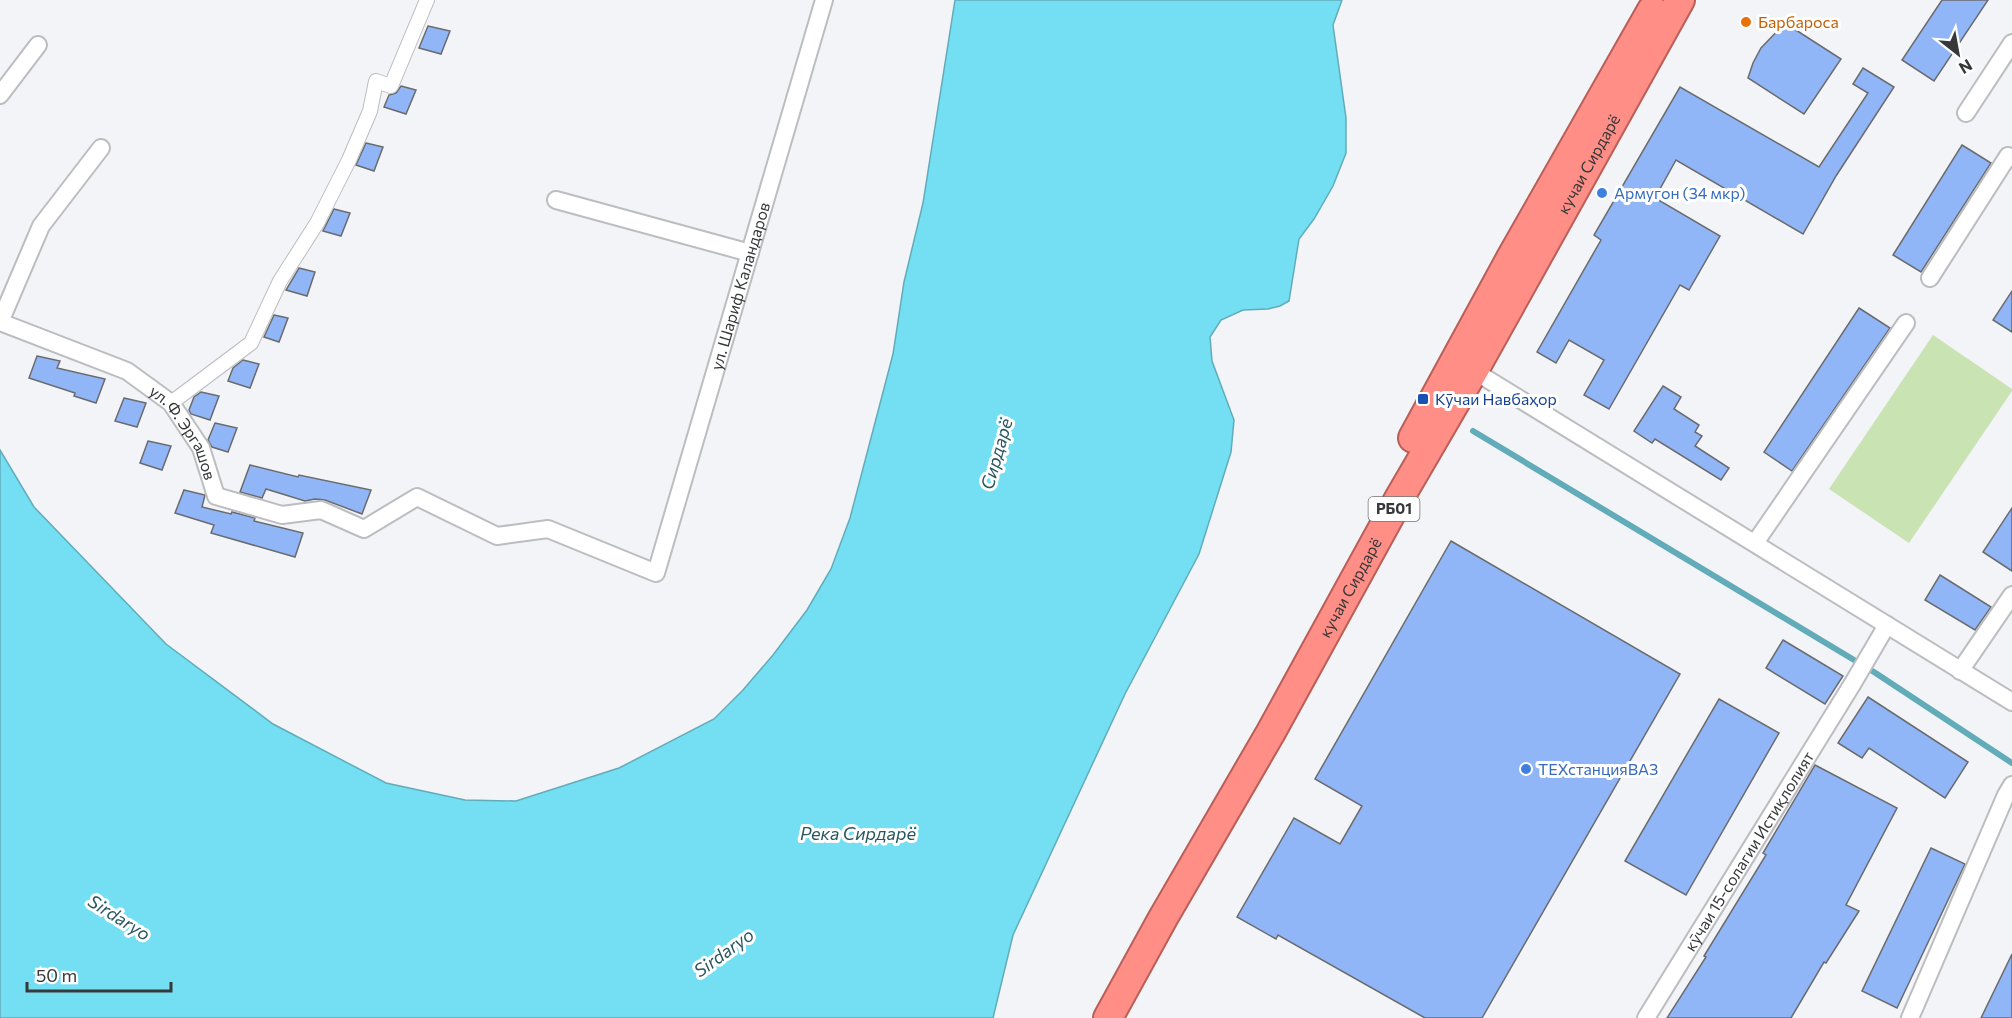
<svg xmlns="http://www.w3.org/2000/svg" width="2012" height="1018" font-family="Commissioner,sans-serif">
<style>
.green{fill:#c9e3b2}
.water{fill:#74def2;stroke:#62acba;stroke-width:1.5}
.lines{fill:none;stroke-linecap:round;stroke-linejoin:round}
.stream{stroke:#62acba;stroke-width:6}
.building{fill:#91b6f7;stroke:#6a6b6e;stroke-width:1.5}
.pedestrian-casing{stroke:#bcbdc0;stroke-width:16}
.minor-casing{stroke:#bcbdc0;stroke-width:20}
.trunk-casing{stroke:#b95e58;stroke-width:32}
.pedestrian{stroke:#fff;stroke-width:14}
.minor{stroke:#fff;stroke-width:16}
.trunk{stroke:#ff8e87;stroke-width:28}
.food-dot{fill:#e8710a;stroke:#fff;stroke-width:2}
.shop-dot{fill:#3f7fe0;stroke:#fff;stroke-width:2}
.transit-dot{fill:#1a4fb4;stroke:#fff;stroke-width:2}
.labels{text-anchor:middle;stroke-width:6;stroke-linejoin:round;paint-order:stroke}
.shield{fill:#fff;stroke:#737474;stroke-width:1.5}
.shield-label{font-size:15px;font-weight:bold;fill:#373839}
.food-label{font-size:16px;fill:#c56008;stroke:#fff;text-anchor:start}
.street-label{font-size:16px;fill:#373839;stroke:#fff}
.shop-label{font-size:16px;fill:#366cbe;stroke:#fff;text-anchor:start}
.transit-label{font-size:16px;fill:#164399;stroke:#fff;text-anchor:start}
.water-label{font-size:18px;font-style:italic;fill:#295760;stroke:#fff}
</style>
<rect width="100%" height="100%" fill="#f2f4f7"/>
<!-- green -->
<polygon class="green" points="1933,335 2012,389 2012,391 1909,543 1829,489"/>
<!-- water -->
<polygon class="water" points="955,0 1342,0 1333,25 1346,118 1346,153 1333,186 1314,219 1299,239 1289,301 1280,306 1268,309 1243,310 1221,320 1210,337 1212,361 1234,420 1231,452 1199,554 1125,694 1013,935 993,1018 0,1018 0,450 34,507 166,644 273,724 386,783 465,800 516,801 619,768 714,719 743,690 773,655 807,610 831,569 850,518 893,354 904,282 923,203"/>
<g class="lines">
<!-- stream -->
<polyline class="stream" points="1473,431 1874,672 2012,763"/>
</g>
<!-- building -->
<g class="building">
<polygon points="1942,0 1988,0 1934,81 1902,60"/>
<polygon points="1785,23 1841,59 1804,114 1748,78 1753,63 1761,48"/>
<polygon points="428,26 450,31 441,54 419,48"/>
<polygon points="1863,68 1894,87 1836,176 1803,234 1676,160 1655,198 1720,236 1689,290 1680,285 1609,409 1584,395 1604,360 1569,340 1556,363 1537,352 1601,240 1594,235 1680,87 1819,167 1868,93 1853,84"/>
<polygon points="401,86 416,90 406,114 384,107 389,95 396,93"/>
<polygon points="366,143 383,147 374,171 356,165"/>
<polygon points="1962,145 1991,163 1921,272 1893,255"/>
<polygon points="334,209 350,213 341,236 323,231"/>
<polygon points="299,268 315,272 307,296 286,290"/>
<polygon points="2012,291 2012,332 1993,320"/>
<polygon points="1859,308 1890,328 1792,471 1764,452"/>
<polygon points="274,315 288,318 279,342 264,337"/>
<polygon points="37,356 60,361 57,368 105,379 96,403 74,396 75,393 29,378"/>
<polygon points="243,360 259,364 250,388 228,381 233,368"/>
<polygon points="1663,386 1681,397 1674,409 1699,425 1695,432 1702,436 1695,446 1729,468 1721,480 1655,439 1652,443 1634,431"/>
<polygon points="201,392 219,396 210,420 191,414 189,410 194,397"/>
<polygon points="124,398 146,403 137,427 115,421"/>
<polygon points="215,423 237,428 228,452 212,447 208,440"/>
<polygon points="148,441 171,446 162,470 140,463"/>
<polygon points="250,465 298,477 299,475 371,490 362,514 325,500 315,499 305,501 266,489 262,498 240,492"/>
<polygon points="184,490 205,495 202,507 231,514 232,512 255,518 254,521 303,533 295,557 211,533 214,525 175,513"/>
<polygon points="2012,508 2012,571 1983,552"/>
<polygon points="1451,541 1680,674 1482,1018 1425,1018 1278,935 1276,939 1237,917 1294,818 1340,844 1362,806 1315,779"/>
<polygon points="1940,575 1991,607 1975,630 1925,600"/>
<polygon points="1783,640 1843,676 1825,704 1766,668"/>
<polygon points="1868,697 1968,762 1945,798 1869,748 1862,758 1838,743"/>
<polygon points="1719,699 1779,733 1686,895 1625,861"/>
<polygon points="1815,765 1897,808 1846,905 1859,911 1826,963 1824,962 1791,1018 1667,1018 1706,957 1704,956 1766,855 1763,853"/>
<polygon points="1931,848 1965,864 1897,1008 1862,991"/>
<polygon points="2012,954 2012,1018 1981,1018"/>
</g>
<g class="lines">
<!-- pedestrian casing -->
<g class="pedestrian-casing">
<polyline id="pedestrian" points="171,403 251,343 280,281 317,223 349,160 370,111 376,81 391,86 427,0"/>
</g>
<!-- minor casing -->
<g class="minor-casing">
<g id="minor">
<polyline points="0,95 38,45"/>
<polyline points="1966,113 2012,43"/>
<polyline points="556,200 750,253"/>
<polyline points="1930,278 2008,156 2012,158"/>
<path id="s1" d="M0,322L127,371L171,403L201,448L216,496L282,515L321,510L364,529L417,497L497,536L548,529L656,573L824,0"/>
<polyline points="0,322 41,226 101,148"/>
<polyline points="1466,366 2012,702"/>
<polyline points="1755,543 1906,323"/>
<polyline points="1960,671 2012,595"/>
<path id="s2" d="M1646,1018L1853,683L1887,625"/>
<polyline points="1910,1018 2006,795 2012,785"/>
</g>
</g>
<!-- trunk casing -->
<g class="trunk-casing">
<g id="trunk">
<polyline points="1413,438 1511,258 1652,10"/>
<path id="s3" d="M1108,1018L1163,918L1271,732L1400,497L1474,370L1680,0"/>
</g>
</g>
<!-- pedestrian -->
<use href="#pedestrian" class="pedestrian"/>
<!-- minor -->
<use href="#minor" class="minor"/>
<!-- trunk -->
<use href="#trunk" class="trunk"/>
</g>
<!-- markers -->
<circle class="food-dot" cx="1746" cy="22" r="6"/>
<g class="shop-dot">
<circle cx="1602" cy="193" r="6"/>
<circle cx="1526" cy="769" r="6"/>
</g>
<rect class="transit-dot" x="1417" y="393" width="12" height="12" rx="3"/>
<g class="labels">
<!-- shield labels -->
<rect class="shield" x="1368.5" y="497" width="51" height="24" rx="4.5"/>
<g class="shield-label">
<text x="1394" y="514">РБ01</text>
</g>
<!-- food labels -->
<g class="food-label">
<text x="1758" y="28">Барбароса</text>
</g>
<!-- street labels -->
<g class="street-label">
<text dy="6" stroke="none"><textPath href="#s3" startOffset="980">кучаи Сирдарё</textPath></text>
<text dy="6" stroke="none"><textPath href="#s1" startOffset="1068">ул. Шариф Каландаров</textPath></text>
<text dy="6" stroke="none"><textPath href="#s1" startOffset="222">ул. Ф. Эргашов</textPath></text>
<text dy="6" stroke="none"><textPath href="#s3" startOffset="494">кучаи Сирдарё</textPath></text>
<text dy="6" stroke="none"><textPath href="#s2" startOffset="196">кӯчаи 15-солагии Истиқлолият</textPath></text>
</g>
<!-- shop labels -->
<g class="shop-label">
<text x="1614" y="199">Армугон (34 мкр)</text>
<text x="1538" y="775">ТЕХстанцияВАЗ</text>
</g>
<!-- transit labels -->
<g class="transit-label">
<text x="1435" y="405">Кӯчаи Навбаҳор</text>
</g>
<!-- water labels -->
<g class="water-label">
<text transform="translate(997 454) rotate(-74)" y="6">Сирдарё</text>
<text x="858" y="840">Река Сирдарё</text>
<text transform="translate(119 918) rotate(32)" y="6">Sirdaryo</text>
<text transform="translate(724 953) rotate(-36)" y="6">Sirdaryo</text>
</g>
</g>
<!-- north arrow -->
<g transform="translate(1958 54) rotate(149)" stroke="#ffffff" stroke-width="4.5" paint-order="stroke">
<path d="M0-4.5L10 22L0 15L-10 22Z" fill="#373839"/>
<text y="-9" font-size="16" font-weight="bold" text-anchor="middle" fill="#373839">N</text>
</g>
<!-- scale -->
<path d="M27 982v9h144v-9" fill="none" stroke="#373839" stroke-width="3"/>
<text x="36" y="982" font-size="18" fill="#373839" stroke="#ffffff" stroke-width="4.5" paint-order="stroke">50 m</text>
</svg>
